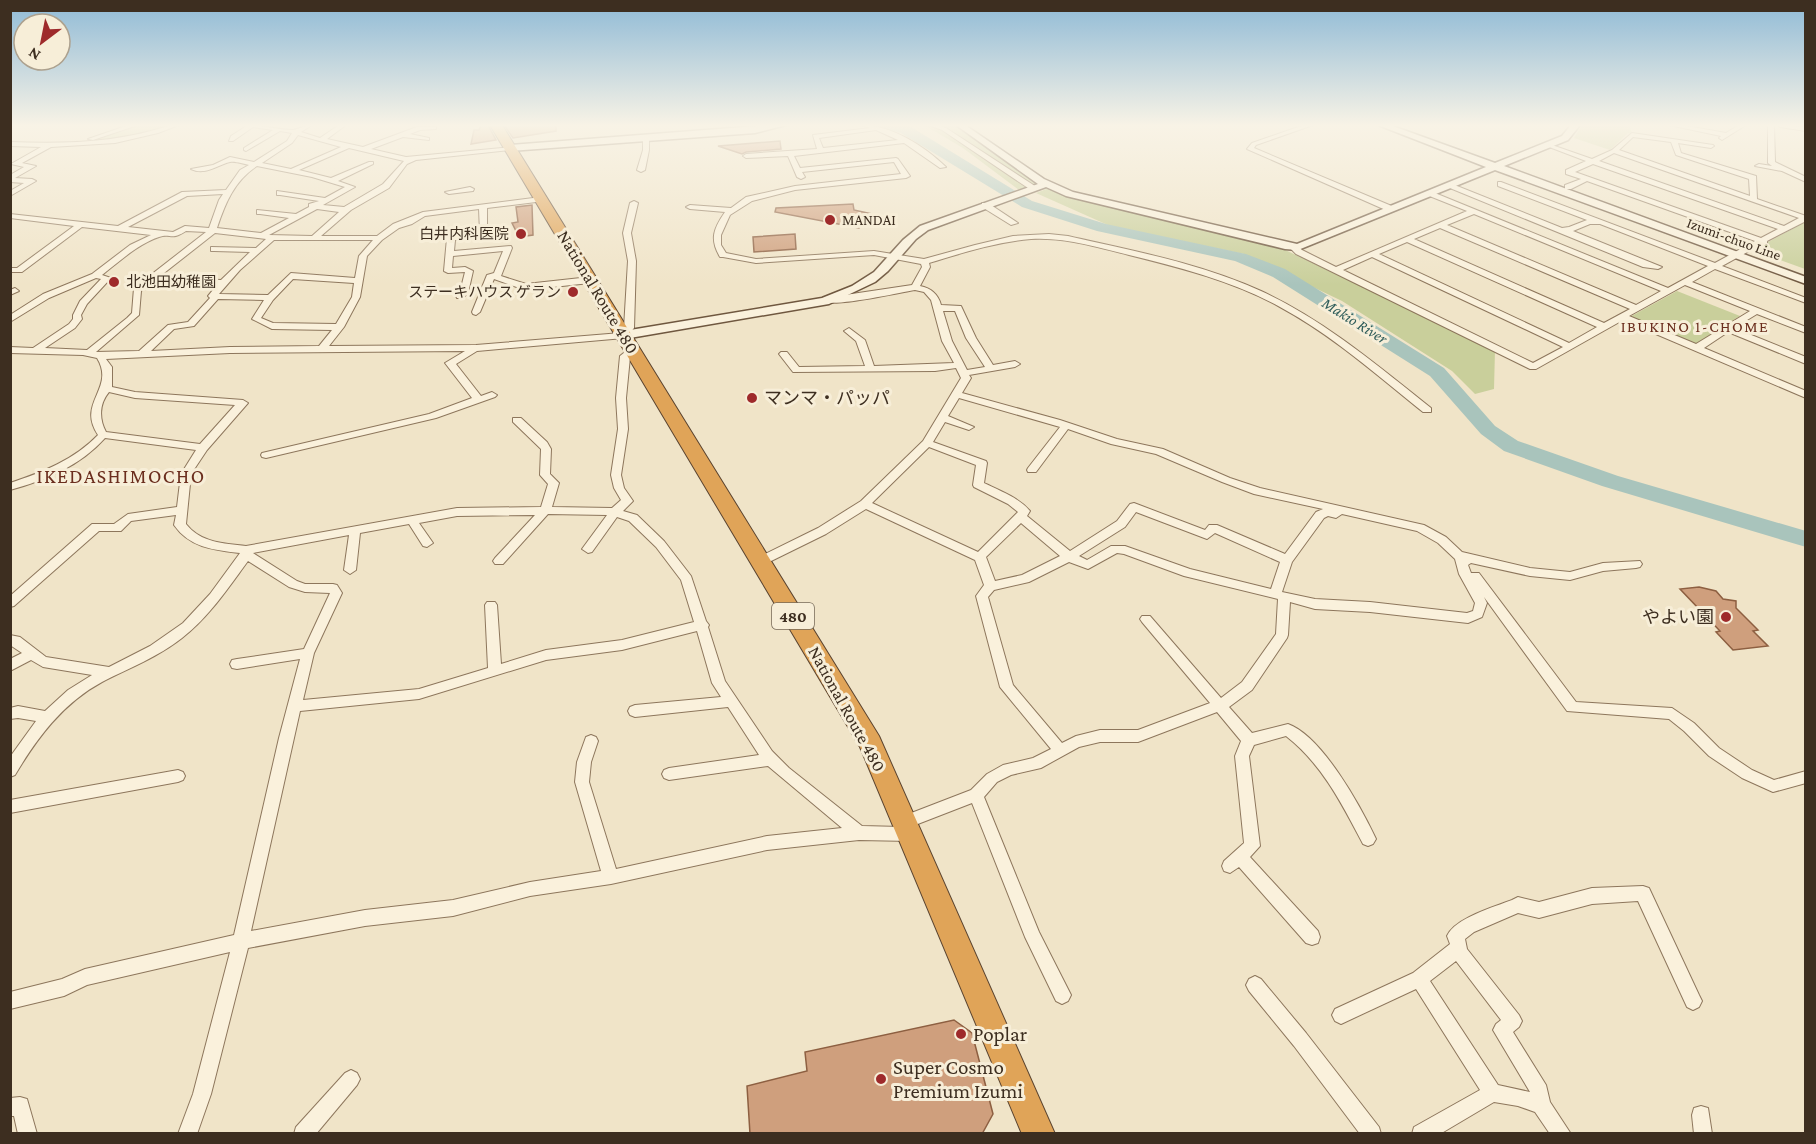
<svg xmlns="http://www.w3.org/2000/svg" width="1816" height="1144" font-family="'Crimson Pro','Noto Sans JP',serif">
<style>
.green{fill:#c9cf9b}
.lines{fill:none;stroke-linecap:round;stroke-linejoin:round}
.stream{stroke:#6f938a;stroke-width:2}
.river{fill:#a9c4bc;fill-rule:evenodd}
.building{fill:#cf9f7d;stroke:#8d5f41;stroke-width:1.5}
.street-casing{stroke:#8d765c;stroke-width:2}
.secondary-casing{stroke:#6f573f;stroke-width:3}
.highway-casing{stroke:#5b4430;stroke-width:2}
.street{fill:#faf1dc;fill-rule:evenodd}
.secondary{fill:#faf1dc;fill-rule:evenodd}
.highway{fill:#e0a458;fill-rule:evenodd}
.poi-dot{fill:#9e2a2b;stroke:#f7eed8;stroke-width:2}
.labels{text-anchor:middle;stroke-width:6;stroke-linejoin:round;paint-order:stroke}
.far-poi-label{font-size:15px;fill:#3d2e20;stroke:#f7eed8;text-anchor:start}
.far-street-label{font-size:15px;fill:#3d2e20;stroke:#f7eed8}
.far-water-label{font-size:16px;font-style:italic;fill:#2f5d5a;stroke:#f7eed8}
.far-neighbourhood-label{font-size:16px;letter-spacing:1.5px;fill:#6b2e1e;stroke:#f7eed8}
.shield{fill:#f7eed8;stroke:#756857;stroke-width:1.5}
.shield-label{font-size:16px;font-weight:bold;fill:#3d2e20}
.street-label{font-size:18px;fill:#3d2e20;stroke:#f7eed8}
.poi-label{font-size:18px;fill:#3d2e20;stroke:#f7eed8;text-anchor:start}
.neighbourhood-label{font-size:20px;letter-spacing:1.5px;fill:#6b2e1e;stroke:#f7eed8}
.near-poi-label{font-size:21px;fill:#3d2e20;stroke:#f7eed8;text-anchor:start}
</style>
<rect width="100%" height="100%" fill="#f0e4c8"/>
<!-- green -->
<g class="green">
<polygon points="140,125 173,125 157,132 86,143"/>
<polygon points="924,125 955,125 1036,184 1019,190 963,148"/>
<polygon points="1582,125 1629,125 1632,134 1628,133 1610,150 1574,138"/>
<polygon points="1049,188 1279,247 1495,350 1494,389 1475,394 1452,371 1342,301 1244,254 1110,226 1036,193"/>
<polygon points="1805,222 1805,269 1753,250"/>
<polygon points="1677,291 1740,316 1694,345 1628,318"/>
</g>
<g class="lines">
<!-- stream -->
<polyline class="stream" points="10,127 13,125"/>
<!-- river -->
<polygon class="river" points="881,125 902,125 911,127 1032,201 1106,224 1246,254 1285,269 1444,368 1495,426 1518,441 1618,476 1806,531 1806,547 1602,486 1504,451 1481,434 1430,376 1273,277 1235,261 1097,231 1022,207 901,133 883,128"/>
</g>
<!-- building -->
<g class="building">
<polygon points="481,125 488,125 496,140 471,144 474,130 479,130"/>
<polygon points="504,125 556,125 556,131 513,138"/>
<polygon points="780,141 781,149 746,152 742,154 718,146"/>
<polygon points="853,204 854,210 872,214 859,228 775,212 776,208"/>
<polygon points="532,205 533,235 519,237 512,223 518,222 516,207"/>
<polygon points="795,234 796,249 754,252 753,237"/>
<polygon points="1699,587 1716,591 1723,599 1736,601 1736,608 1758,630 1753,631 1768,646 1733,650 1716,632 1720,631 1680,589"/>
<polygon points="954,1020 972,1033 993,1114 982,1134 750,1134 747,1086 807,1071 805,1052"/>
</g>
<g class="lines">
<!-- street casing -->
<g class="street-casing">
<g id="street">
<polygon points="129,125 138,125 93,140 88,139"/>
<path d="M171,125H179L158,133L115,143L51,147L22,163L36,166L15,178L32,179L36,181L10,196V191L24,183L10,182V175L24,167L11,164L41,147L10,146V142C65,144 118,143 171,125Z"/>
<path d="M248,125C263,125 278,130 293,130C300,129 305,125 312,125L301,132L320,138L339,125H346L327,139L363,147L417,127H436V129L420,130L410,134L429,138V140L403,137L371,149L406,157L512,147L513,148L510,150L416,160L407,164L389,188L351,210L321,236H377L393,224L423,212L541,197L545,199L544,201L487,208V236L455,240L454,251L511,246L512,248L501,276L526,284L590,277L594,280L590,283L525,290L494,279L480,312L476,315L473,314L472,312L487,275L494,273L503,251L453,256L452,268L465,267L473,271L468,293L463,298H457L456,296L460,292L465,272L448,273L444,271L447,238L451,236L480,232L479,209L425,216L412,224L399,228L382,240L367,256L360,297L344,327L329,346L476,345L621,333L624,328L628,261L623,233L630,203L634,201L638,203L631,233L636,261L634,328L627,337L624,338L477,351L456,364L481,396L492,392L497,395L495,397L436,418L266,458L262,457L261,455L262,453L429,414L472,398L445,363L465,351L230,353L106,359L112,367V387L135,392L243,400L248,403L207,450L191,474L186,524C201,543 223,543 246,546L457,508L541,507L548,484L540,475L541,449L513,422V418H521L547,442L551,449L550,474L559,483L552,507L612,508L621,500L614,488L611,475L618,429L616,398L620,356L630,348H636V352L630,357L626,398L628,429L621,475L624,488L633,501L623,511L637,515L664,541L691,576L706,621L709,625L708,627L725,681L772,751L789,768L862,826L901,827L898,822L901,817L971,790L987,774L1003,765L1033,758L1051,749L1000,687L976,596L984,585L975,560L866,509L826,534L765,564H757L755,561L757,558L818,528L861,501L923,441L961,378L956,368L935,371L793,372L779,354L781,352H787L799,367L865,366L856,341L844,331L849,328L865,340L874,366L954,363L942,341L931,300L924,292L915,290C898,293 831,308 821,301L825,298L912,285L922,267L921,264L874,255L756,263L723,257H720C709,239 714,228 725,212L690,209L686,207L690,205L731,208L746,197L795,186L901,174L894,162L802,172L805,177L801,179L797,177L788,156L746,158L743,156L746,154L817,149L813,135L870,128L861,125C892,125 924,146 946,167L940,168L904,143L794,156L800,168L896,158L898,159L910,176L906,178L795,190L752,201L730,215L721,235V245L726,253L756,259L874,251L924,259L975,245L1013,236L1049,234L1068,236C1133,251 1200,263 1261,291C1324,320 1377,365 1431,408V412H1423C1377,375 1332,335 1280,307C1233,281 1181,268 1129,255C1097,247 1064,237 1031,239C996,242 962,253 929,263L930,267L920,286C931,288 938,294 941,305L961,306L976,338L993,365L1015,361L1020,364L1015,367L969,375L971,378L962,393L1060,420L1117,439L1163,449L1230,478L1260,488L1424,525L1446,537L1462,552L1530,568L1570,572L1603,563L1640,561L1642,564L1640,567L1636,568L1603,571L1570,580L1530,576L1471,563L1468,565L1471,573H1479L1576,702L1672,708L1694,723L1719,748L1752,770L1774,780L1806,771V783L1773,792L1742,778L1709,756L1684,731L1669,719L1567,711L1484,597L1487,603L1482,617L1468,623L1370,612L1315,609L1290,602L1288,635L1287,638L1252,690L1229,707L1252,733L1288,724C1322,736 1361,807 1376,839L1373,844L1368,846L1363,844C1342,804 1322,764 1286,736L1254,745L1249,756L1260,846L1250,857L1318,931L1320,937L1318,943L1312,945L1306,943L1239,867L1230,873L1224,871L1222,866L1224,861L1244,843L1235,756L1241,741L1217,712L1138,742H1100L1079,747L1041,768L1011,775L997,782L984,797L1039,932L1071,995L1068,1001L1062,1004L1056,1001L1025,937L972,803L910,827L916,829L919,834L916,839L911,841L859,840L767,850L611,884L530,896L453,916L365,926L248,948L211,1094L197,1134H178L193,1094L230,952L87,985L64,996L10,1009V992L62,979L85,969L234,935L279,738L300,659L237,669L232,668L230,664L232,660L237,659L304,649L330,593L305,592L289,587L248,561C228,588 209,617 182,638C158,657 129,668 102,682C63,703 37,738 15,775L10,777V757L36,721L18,718L10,719V708L18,706L45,711L68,690L92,675L43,667L31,660L10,671V659L22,653L10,645V635L20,637L46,657L109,667L150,646L183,623L210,594L240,553C214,550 190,548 174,525L176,515L131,521L121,531H99L14,606L10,607V596L92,524H114L128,514L177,507L181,474L196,450L105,438C80,466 46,480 10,490V483C43,472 74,460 98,435C76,402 116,389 97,358L83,355L10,353V347L33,348L69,324L73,319V315L80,301L101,279L96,278L49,298L10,322V315L43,294L92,274L130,245L151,235L82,227L22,272H10V268H17L74,226L10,218V214L118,226L182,192L226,190L240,170L249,165C244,164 235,161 230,162C217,165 205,176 191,169L213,165L230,157L254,162L287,141L292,133L280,131L246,151L244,150V148L273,130L253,127L233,141H229L231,136ZM876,130L898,140L823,148L819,138ZM298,135L341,147L291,169L262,163L292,143ZM349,148L404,161L383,184L344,207L323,205L355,187L338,181L373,164V162H369L331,178L299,170ZM257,166L312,177L345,187L325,198L277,191V195H280L319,201L309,204V207L296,214L257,210V214H260L289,218L261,233L217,228C225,204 234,181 257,166ZM223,194L219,200L209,228L185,226L173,232L128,227L187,196ZM317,209L339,212L312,236L269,235ZM186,231L206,232L134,288L132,313L127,318L87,350L45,348L75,328L82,319L81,315L87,304L111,278L102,275C120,261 138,244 159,237C171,233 171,241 186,231ZM215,233L266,239L256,248L211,247V251H214L250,252L221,280L159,277ZM274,240H373L359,256L355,278L291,273L268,295L219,294L240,270ZM293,279L354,283L352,297L336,324L273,323L261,318L273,300ZM153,282L217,285L208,296L210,298L188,322L168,325L139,351L96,352L139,315L141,291ZM218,299L264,300L252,319L272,329L332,330L319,346L230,347L151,351L174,329L194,326ZM943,311H955L966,338L985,367L967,370L952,341ZM109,392L135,398L235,405L200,444L106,432C99,419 99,404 109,392ZM959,398L1060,427L1028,468L1027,470L1028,472H1036L1068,429L1111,444L1156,454L1222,482L1254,494L1323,509L1316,512L1285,554L1217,525H1209L1205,530L1134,503L1130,504L1117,521L1070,551L1027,516L1030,511C1018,497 1000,491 984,483L987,463L986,461L933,442L945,422L969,430L974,427L948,416ZM929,447L976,465L973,485L974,487L1008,504L1018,512L978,552L872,503ZM1136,512L1207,539L1215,533L1280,562L1271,589L1190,569L1125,546H1111L1087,560L1079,556L1125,527ZM548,514L607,515L582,549L588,553L592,552L617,517L629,521L656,547L681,580L694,622L622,640L546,650L501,664L497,605L495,602H487L485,605L488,668L419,689L303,700L314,653L342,593L337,585L333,584H305L297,581L253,553L349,535L344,570L350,574L356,570L360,533L409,524L423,546L427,547L433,543L419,523L457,516L535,515L495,558L493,561L495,564H503ZM1342,514L1417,531L1438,543L1455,559L1459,574L1475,603L1473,611L1467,613L1370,602L1315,599L1282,592L1292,562L1324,518L1328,516L1336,518ZM1021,523L1060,556L1022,575L995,581L986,557ZM1117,553L1124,554L1184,576L1278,599L1276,634L1242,682L1221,698L1150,616H1142L1140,619L1142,622L1210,703L1138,730H1100L1076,736L1062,743L1013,685L988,597L994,590L1029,582L1069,562L1088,569ZM697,631L712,683L721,697L635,705L630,707L628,711L630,715L635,717L728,707L759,755L669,768L664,770L662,774L664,778L669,780L768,766L842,828L767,836L616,869L589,782L591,762L598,741L596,737L591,735L586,737L577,762L575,782L601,871L530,882L453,900L365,910L251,931L300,711L419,699L546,660L622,650Z"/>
<polygon points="929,125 938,125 946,128 1038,188 1031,190 942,130"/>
<polygon points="1304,125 1313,125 1256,145 1254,148 1394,207 1394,211 1388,211 1247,149 1252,143"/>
<polygon points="1669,125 1681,125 1726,133 1739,125 1746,125 1722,140 1719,138 1721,136"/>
<polygon points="1768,125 1774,125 1775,162 1806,177 1806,182 1782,171 1755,166 1759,164 1772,166 1768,163"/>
<polygon points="1777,125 1806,127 1806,131 1780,127"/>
<path d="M1632,133L1713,145L1714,146L1711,148L1678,143L1681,153L1756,176L1757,199L1806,216V221L1767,241V244H1762L1722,266L1806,298V303L1715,269L1692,282L1806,327V333L1757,314L1734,328L1806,357V364L1728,332L1704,348L1806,391V398L1623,320L1536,369H1530L1296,254L1289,247L1296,245L1302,250L1336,267L1467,211L1427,195L1426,193L1430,191L1668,288L1708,266L1600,224H1590L1573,231L1662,267L1658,269L1643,267L1445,186L1452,184L1562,228L1569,227L1587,220L1498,186V182H1501L1715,263L1755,241L1587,181L1571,189H1565V185L1581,179L1566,174V170L1586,161L1544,145L1549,144L1592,159L1612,150ZM1633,137L1671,142L1676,155L1749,179L1750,196L1619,150ZM1614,153L1799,218L1784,226L1599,161ZM1593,164L1778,229L1761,238L1575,172ZM1474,214L1661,291L1636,305L1447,225ZM1440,228L1630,309L1604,323L1414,239ZM1407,242L1597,327L1569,343L1379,254ZM1372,257L1563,347L1533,363L1343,270ZM1685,285L1750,311L1696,344L1629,316Z"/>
<polygon points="646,135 649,137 649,150 645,170 641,172 637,170 643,150 643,137"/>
<polygon points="470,187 474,189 473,191 449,194 445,192"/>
<polygon points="982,203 988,203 1018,223 1011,225 982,207"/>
<polygon points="15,288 19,291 10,295 10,290"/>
<polygon points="178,770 183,772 185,776 183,780 178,782 10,813 10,800"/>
<path d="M1643,886L1649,888L1699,995L1702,1001L1699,1007L1693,1010L1687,1007L1638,901L1592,904L1539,918L1518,913L1474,932L1465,939L1467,949L1519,1015L1522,1021L1519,1027L1513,1032L1546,1085L1550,1102L1571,1134H1550L1535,1112L1518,1106L1494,1102L1440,1134H1412L1414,1127L1480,1090L1416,989L1341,1024L1335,1021L1332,1015L1335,1009L1413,973L1450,944L1447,936C1455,918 1494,907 1512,900L1518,897L1539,902L1592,888ZM1456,961L1501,1020L1496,1024L1493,1030L1530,1092L1498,1085L1430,981Z"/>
<polygon points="1255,976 1261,979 1306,1033 1379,1127 1381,1134 1360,1134 1294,1046 1249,991 1246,985 1249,979"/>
<polygon points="351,1070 357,1073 360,1079 357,1085 316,1134 294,1134 296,1127 345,1073"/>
<polygon points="20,1097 27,1099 37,1134 18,1134 14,1116 10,1116 10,1098"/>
<polygon points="1701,1106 1708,1108 1712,1134 1694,1134 1692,1115 1694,1108"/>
</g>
</g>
<!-- secondary casing -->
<g class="secondary-casing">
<g id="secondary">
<polygon points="769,125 786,125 755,133 510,151 505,148 510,145"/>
<polygon points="956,125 965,125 1044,179 1073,192 1297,244 1486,167 1378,125 1390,125 1495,163 1562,136 1571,125 1580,125 1568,140 1504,166 1806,277 1806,284 1495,170 1298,250 1285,249 1066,196 1046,187 928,230 916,239 888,271 875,282 829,304 624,339 618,335 624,331 822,298 852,286 874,272 903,240 920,226 1038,184"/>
</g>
</g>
<!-- highway casing -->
<g class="highway-casing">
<polygon id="highway" points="490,125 502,125 879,736 1055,1134 1022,1134 860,747"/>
</g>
<!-- street -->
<use href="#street" class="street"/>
<!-- secondary -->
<use href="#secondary" class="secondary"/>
<!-- highway -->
<use href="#highway" class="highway"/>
</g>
<!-- sky -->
<linearGradient id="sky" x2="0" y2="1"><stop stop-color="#8fbad6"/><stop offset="0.44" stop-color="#f8f3e6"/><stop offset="1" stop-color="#f8f3e6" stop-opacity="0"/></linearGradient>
<rect width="1816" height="285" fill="url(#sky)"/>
<!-- markers -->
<g class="poi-dot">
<circle cx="830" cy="220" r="6"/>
<circle cx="521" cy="234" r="6"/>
<circle cx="114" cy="282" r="6"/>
<circle cx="573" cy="292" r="6"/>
<circle cx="752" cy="398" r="6"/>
<circle cx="1726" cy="617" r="6"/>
<circle cx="961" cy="1034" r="6"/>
<circle cx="881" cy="1079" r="6"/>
</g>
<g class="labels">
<!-- far-poi labels -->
<g class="far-poi-label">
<text x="842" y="225">MANDAI</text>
<text x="509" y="239" text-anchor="end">白井内科医院</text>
<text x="126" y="287">北池田幼稚園</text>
<text x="561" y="297" text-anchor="end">ステーキハウス ゲラン</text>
</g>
<!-- far-street labels -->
<g class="far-street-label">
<text transform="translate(1734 239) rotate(20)" y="5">Izumi-chuo Line</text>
</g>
<!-- far-water labels -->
<g class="far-water-label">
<text transform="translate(1355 320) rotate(32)" y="6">Makio River</text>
</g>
<!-- far-neighbourhood labels -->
<g class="far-neighbourhood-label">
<text x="1695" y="332">IBUKINO 1-CHOME</text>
</g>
<!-- shield labels -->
<rect class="shield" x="772" y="603" width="42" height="26" rx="4.5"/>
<g class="shield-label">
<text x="793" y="622">480</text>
</g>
<!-- street labels -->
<g class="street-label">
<text transform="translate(598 292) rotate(59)" y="6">National Route 480</text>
<text transform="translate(847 709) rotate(61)" y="6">National Route 480</text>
</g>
<!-- poi labels -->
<g class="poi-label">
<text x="764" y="404">マンマ・パッパ</text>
<text x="1714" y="623" text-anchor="end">やよい園</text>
</g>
<!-- neighbourhood labels -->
<g class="neighbourhood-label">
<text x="121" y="483">IKEDASHIMOCHO</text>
</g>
<!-- near-poi labels -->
<g class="near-poi-label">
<text x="973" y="1041">Poplar</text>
<text x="893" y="1074">Super Cosmo<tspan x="893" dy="24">Premium Izumi</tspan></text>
</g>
</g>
<!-- border -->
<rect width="1816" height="1144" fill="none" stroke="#3d2e20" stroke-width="24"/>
<!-- north arrow -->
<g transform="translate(42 42) rotate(212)"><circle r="28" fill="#f7eed8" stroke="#ada18e" stroke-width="1.5"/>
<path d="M0-4.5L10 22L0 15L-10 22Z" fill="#9e2a2b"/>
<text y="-9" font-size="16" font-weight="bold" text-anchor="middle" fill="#3d2e20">N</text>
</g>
</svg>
